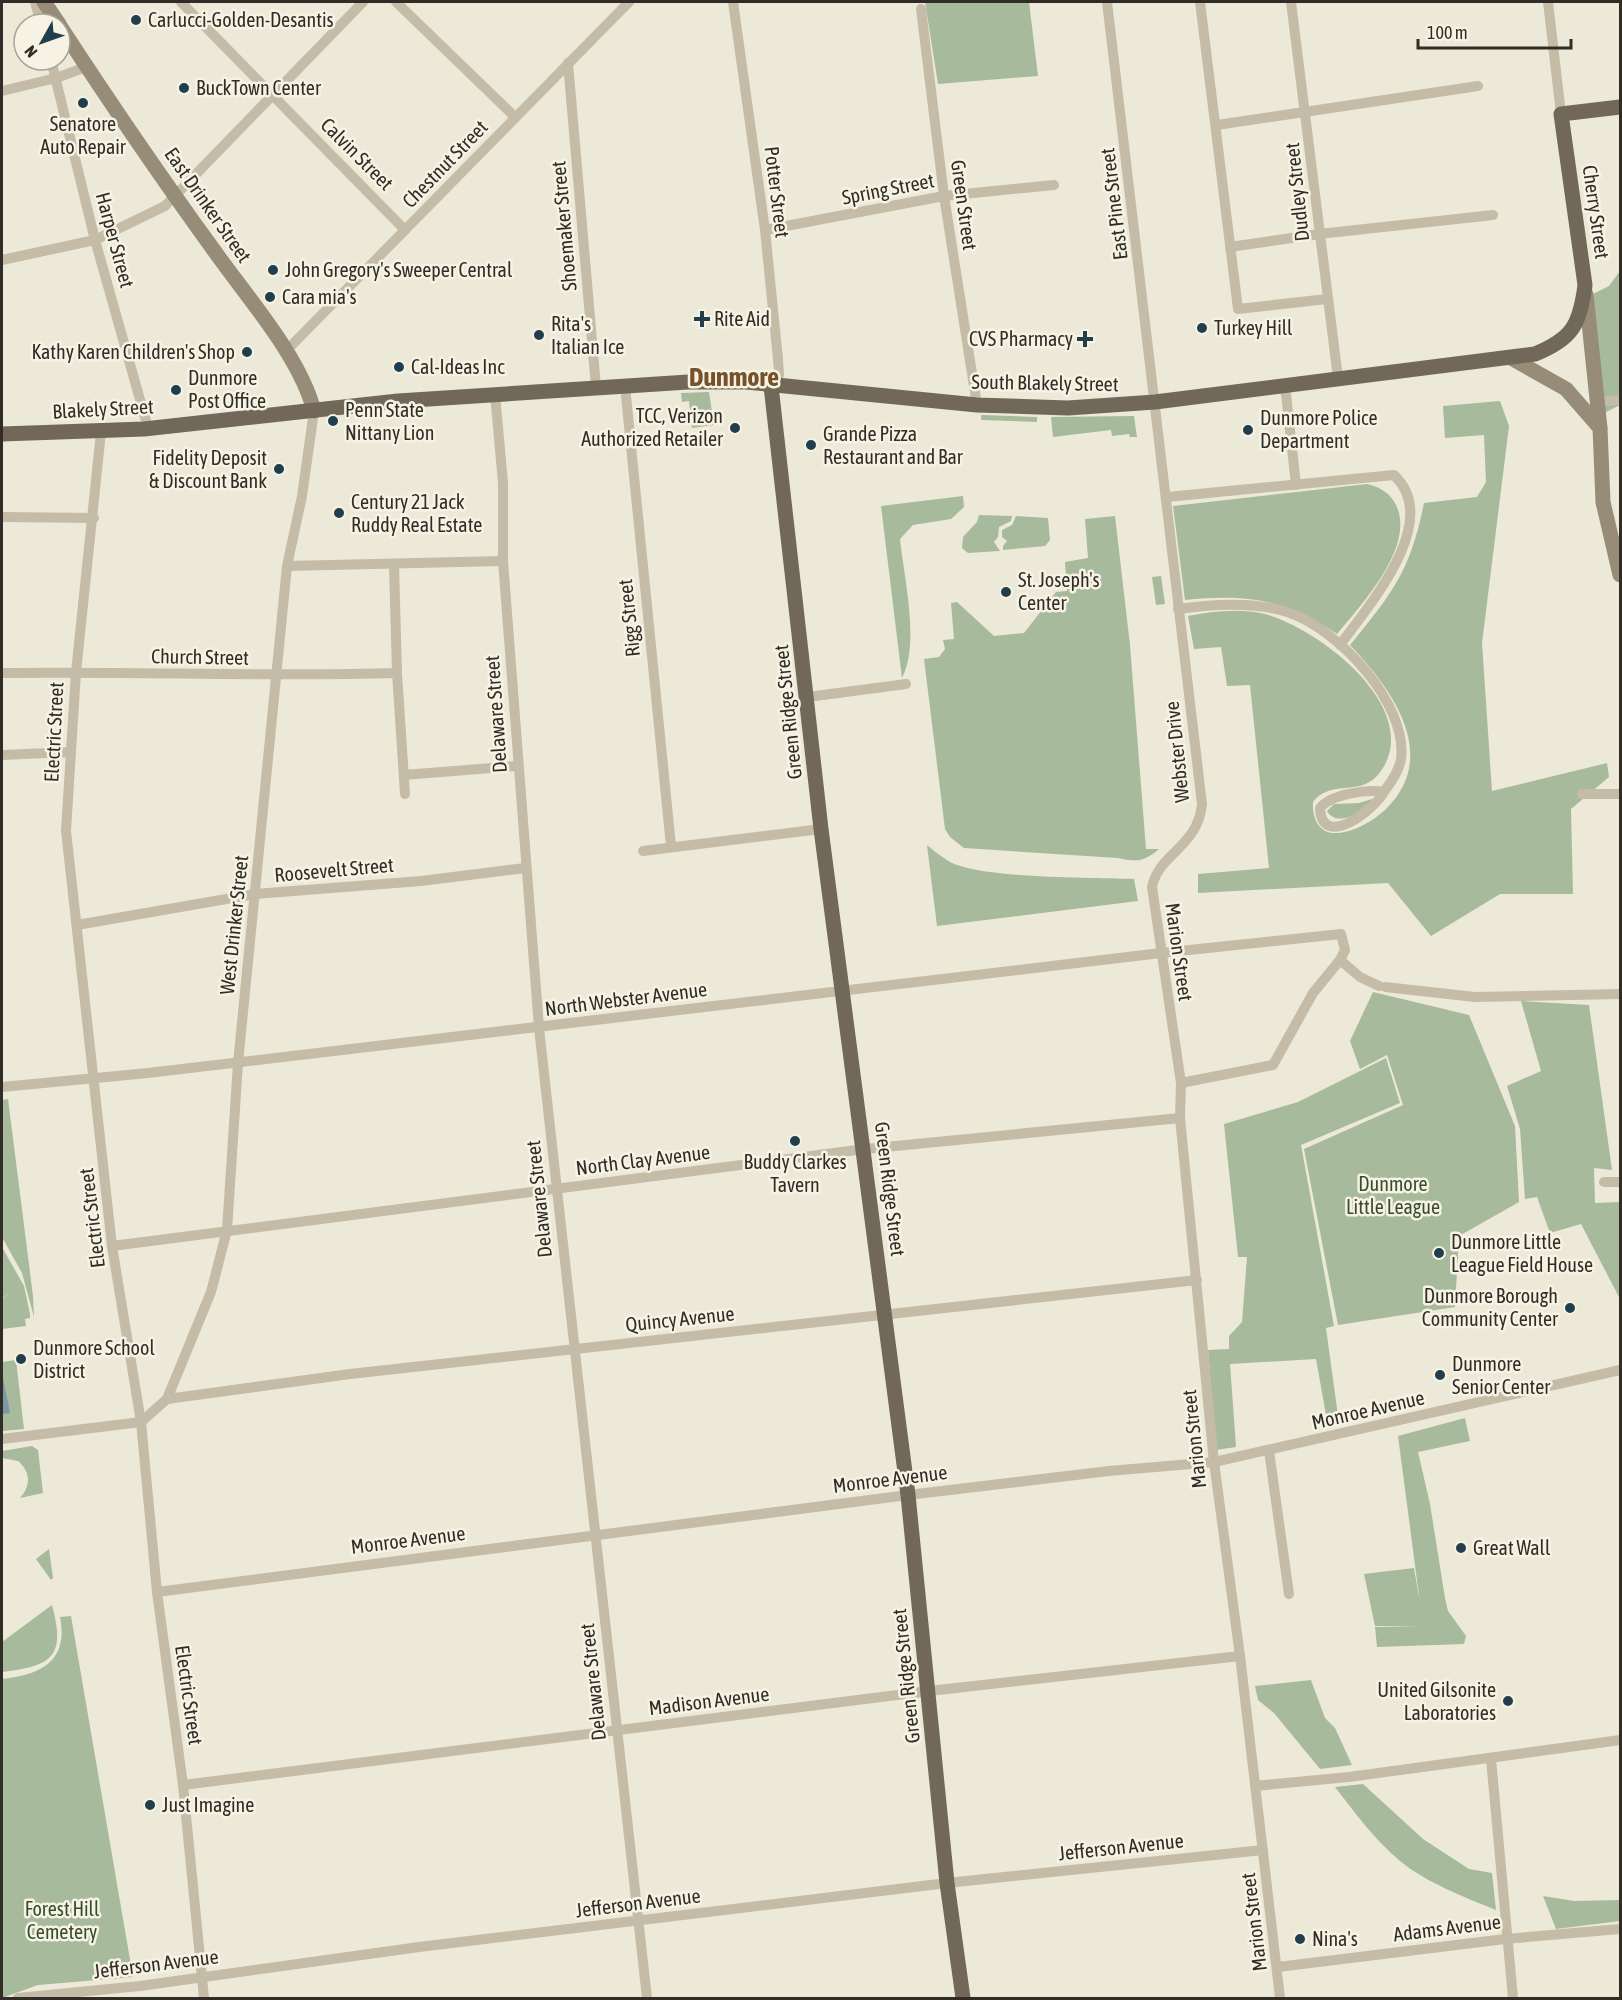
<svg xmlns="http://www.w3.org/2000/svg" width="1622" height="2000" font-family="'Asap Condensed',sans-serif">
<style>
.green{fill:#a7ba9b}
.water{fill:#7b99a7}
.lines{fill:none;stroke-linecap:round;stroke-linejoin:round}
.street{stroke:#c4bca6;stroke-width:10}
.secondary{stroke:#978c78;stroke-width:15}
.primary{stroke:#716859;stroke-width:15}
.poi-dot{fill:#213e4d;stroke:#f6f3e4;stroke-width:2}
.labels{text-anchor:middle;stroke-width:5;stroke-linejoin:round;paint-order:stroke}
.poi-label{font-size:20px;fill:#312d26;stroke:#f6f3e4;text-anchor:start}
.street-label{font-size:20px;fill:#312d26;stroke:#f6f3e4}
.park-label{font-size:20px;fill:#384c2d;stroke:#f6f3e4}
.district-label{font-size:26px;font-weight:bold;fill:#765129;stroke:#f6f3e4}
</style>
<rect width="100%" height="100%" fill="#ede9d9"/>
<!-- green -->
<g class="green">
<polygon points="925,2 1029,2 1038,76 938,84"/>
<polygon points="1620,271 1620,405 1604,413 1593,294 1609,286"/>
<polygon points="709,392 714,425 692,428 689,401 682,402 681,393"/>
<path d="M1500,401L1509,426L1482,643L1492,791L1607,763L1609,777L1571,809L1573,894H1500L1431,936L1388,883L1198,893V874L1269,868L1250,685L1227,686L1221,647L1194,649L1188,616C1212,611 1240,608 1265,614C1316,628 1412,699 1387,760C1368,804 1335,775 1313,802C1312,815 1317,832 1333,833C1352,834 1373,821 1386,809C1441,755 1391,688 1350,645C1393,592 1410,572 1424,503L1477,497L1486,482L1484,435L1445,438L1443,406Z"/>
<polygon points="981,415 1037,417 1037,422 981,420"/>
<polygon points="1134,416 1137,437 1130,437 1129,434 1112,436 1111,430 1053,437 1051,417"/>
<path d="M1367,484C1380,487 1390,493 1396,505C1416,546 1362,604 1337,634C1286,599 1246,594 1185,600L1173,506Z"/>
<path d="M963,496L964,507L951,519L913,525L900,539C904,578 920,643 902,678L881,506Z"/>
<polygon points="979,515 1012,516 1011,521 999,527 998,537 994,542 1000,551 968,553 962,548 963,537 977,522"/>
<polygon points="1016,516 1048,518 1050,540 1045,546 1003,550 1003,546 1007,541 1002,537 1002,530 1012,525"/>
<path d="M1115,516L1130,645L1146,849H1159C1144,862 1137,862 1118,858L964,848L950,837L945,829L924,659L939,657L945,649L943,640L954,639L951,603L957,602L994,636L1024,633L1056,592L1067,591L1065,562L1088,558L1085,519Z"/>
<polygon points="1161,576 1165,604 1156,605 1152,577"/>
<path d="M1372,799C1367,811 1337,829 1327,811L1334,804L1359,803Z"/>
<path d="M927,845C934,851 942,857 950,862C983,879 1092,877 1134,879L1138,901L937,926Z"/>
<polygon points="1373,992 1469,1015 1515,1126 1519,1202 1459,1236 1455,1307 1338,1325 1304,1149 1403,1105 1387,1055 1360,1069 1350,1041"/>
<polygon points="1521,1001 1589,1005 1612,1170 1594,1168 1595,1203 1620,1202 1620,1299 1581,1224 1550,1233 1537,1197 1525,1199 1520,1129 1507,1086 1541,1071"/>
<polygon points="1386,1058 1400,1103 1301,1145 1334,1326 1326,1328 1339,1423 1328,1426 1316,1359 1230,1364 1236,1447 1216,1450 1208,1350 1229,1349 1229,1336 1242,1322 1247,1257 1238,1257 1224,1124 1298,1102"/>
<polygon points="8,1099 33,1296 34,1317 22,1273 2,1237 2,1100"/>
<polygon points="2,1247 24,1286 30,1314 30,1318 25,1319 26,1326 2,1329 2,1300 9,1293 2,1299"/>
<polygon points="16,1360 24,1429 2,1431 2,1362"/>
<polygon points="1465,1418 1470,1441 1418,1452 1430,1504 1445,1598 1448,1611 1466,1636 1464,1644 1377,1647 1375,1627 1423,1626 1375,1626 1364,1574 1414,1568 1420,1603 1398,1436"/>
<path d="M32,1446L38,1450L43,1493L20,1498C31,1486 31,1472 18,1461L2,1458V1451Z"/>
<polygon points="49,1549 53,1578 51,1580 36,1559"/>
<path d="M52,1605C66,1657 52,1666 2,1672V1642Z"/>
<path d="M71,1616L133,1977L38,1985L2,1998V1679C40,1675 69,1662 60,1617Z"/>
<polygon points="1311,1680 1325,1718 1335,1728 1352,1765 1320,1769 1274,1713 1258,1700 1255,1686"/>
<path d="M1363,1784L1423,1839L1469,1869L1492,1873L1496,1910C1464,1897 1427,1883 1400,1861C1375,1840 1355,1813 1335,1787Z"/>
<polygon points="1543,1896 1574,1901 1620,1900 1620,1921 1556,1929"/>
</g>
<!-- water -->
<polygon class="water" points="2,1373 10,1413 2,1414"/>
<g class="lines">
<!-- street -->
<g class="street">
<polyline points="35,2 41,24"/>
<polyline points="181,2 405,230"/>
<polyline points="396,2 515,117"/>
<polyline points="733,2 765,230 778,359 779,375 771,386"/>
<path d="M1107,2L1202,804C1198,847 1159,853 1152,887L1181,1083L1180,1118L1214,1462L1240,1656L1280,1998"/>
<polyline points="1200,2 1238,309 1327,299"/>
<polyline points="1291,2 1338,378"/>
<polyline points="1548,2 1561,114"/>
<polyline points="921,9 944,196 977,405"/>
<polyline points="51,60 95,240 148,428"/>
<polyline points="568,63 596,387"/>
<polyline points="2,91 56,78 89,66"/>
<polyline points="1217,125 1478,86"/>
<polyline points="765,230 944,196 1054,185"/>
<polyline points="1230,247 1319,234 1493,215"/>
<polyline points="2,260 95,240 165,206 363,2"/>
<polyline points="286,351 629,2"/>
<polyline points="1285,385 1296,485"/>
<polyline points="625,386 671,846"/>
<polyline points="495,394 503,483 503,561 539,1028 647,1998"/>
<polyline points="1597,402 1620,400"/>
<polyline points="101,432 76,672 66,831 112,1246 141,1422 157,1592 183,1785 204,1998"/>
<path d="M1167,497L1394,475C1443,521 1369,605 1340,645"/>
<polyline points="2,517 94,518"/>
<polyline points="394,565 397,673 405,794"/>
<polyline points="287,566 503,561"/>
<path d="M1178,609C1213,604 1253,601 1287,612C1338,628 1408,704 1401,759C1399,771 1391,782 1384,792C1367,789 1331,794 1320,808C1322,851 1375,809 1384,792"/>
<path d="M2,673C134,671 264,677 397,673"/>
<polyline points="808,697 906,684"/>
<polyline points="2,755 71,752"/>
<polyline points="404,775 517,766"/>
<polyline points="1582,794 1620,794"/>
<polyline points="643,851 821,829"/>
<polyline points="77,925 255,894 421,881 525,868"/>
<polyline points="1340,960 1360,977 1379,986"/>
<polyline points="1385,987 1475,997 1620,994"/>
<polyline points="2,1087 148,1073 1161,953 1341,934 1345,950 1340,960 1313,993 1273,1065 1181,1083"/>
<polyline points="1604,1182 1620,1182"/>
<polyline points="112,1246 865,1149 1180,1118"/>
<polyline points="167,1399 350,1374 1197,1280"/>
<polyline points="141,1422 167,1399 211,1292 227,1230 238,1063 287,566 302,496 314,411"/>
<polyline points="2,1439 141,1422"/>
<polyline points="1269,1451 1289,1594"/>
<polyline points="157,1592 908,1495 1109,1471 1214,1462 1620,1370"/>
<polyline points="1491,1759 1513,1998"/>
<polyline points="183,1785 929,1691 1240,1656"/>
<polyline points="1255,1786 1349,1777 1620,1740"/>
<polyline points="1278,1967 1505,1939 1620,1929"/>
<polyline points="18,1998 140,1986 419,1947 947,1883 1263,1850"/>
</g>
<!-- secondary -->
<g class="secondary">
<polyline points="44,2 59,24"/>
<path d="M60,26C109,101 160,176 213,249C246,296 300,356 314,411"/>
<polyline points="1586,294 1600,428"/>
<polyline points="1511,358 1566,389 1600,428 1603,502 1620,575"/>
</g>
<!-- primary -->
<g class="primary">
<polyline points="771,386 821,829 908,1495 947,1883 963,1998"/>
<path d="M2,434L144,429L398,401L688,382H746L977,405L1068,408L1155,402L1535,354C1572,339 1580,325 1585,285L1561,114L1620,107"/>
</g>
</g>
<!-- markers -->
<g class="poi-dot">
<circle cx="136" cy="20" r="6"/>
<circle cx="184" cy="88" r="6"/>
<circle cx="83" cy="103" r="6"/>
<circle cx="273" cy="270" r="6"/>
<circle cx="270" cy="297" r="6"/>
<path d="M699 310h6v6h6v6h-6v6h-6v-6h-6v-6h6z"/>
<circle cx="1202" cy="328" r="6"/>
<circle cx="539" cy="335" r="6"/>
<path d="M1082 330h6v6h6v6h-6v6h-6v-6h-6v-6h6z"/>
<circle cx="247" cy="352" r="6"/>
<circle cx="399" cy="367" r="6"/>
<circle cx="176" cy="390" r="6"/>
<circle cx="333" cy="421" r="6"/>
<circle cx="735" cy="428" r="6"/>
<circle cx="1248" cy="430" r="6"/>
<circle cx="811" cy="445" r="6"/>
<circle cx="279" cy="469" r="6"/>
<circle cx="339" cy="513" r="6"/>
<circle cx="1006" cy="592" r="6"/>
<circle cx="795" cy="1141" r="6"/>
<circle cx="1439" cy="1253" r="6"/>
<circle cx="1570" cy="1308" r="6"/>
<circle cx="21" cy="1359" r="6"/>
<circle cx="1440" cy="1375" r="6"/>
<circle cx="1461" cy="1548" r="6"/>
<circle cx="1508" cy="1701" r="6"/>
<circle cx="150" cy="1805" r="6"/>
<circle cx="1300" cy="1939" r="6"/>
</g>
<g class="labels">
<!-- poi labels -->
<g class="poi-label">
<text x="148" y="27">Carlucci-Golden-Desantis</text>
<text x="196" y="95">BuckTown Center</text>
<text x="83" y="131" text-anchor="middle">Senatore<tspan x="83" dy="23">Auto Repair</tspan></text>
<text x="285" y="277">John Gregory's Sweeper Central</text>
<text x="282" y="304">Cara mia's</text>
<text x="714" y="326">Rite Aid</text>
<text x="551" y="331">Rita's<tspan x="551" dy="23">Italian Ice</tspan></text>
<text x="1214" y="335">Turkey Hill</text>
<text x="1073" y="346" text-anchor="end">CVS Pharmacy</text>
<text x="235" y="359" text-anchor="end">Kathy Karen Children's Shop</text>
<text x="411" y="374">Cal-Ideas Inc</text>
<text x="188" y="385">Dunmore<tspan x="188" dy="23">Post Office</tspan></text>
<text x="345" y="417">Penn State<tspan x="345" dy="23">Nittany Lion</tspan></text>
<text x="723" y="423" text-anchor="end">TCC, Verizon<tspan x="723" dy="23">Authorized Retailer</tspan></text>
<text x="1260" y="425">Dunmore Police<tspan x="1260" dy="23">Department</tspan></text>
<text x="823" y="441">Grande Pizza<tspan x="823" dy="23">Restaurant and Bar</tspan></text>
<text x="267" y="465" text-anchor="end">Fidelity Deposit<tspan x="267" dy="23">&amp; Discount Bank</tspan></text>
<text x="351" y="509">Century 21 Jack<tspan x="351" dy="23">Ruddy Real Estate</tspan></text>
<text x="1018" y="587">St. Joseph's<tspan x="1018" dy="23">Center</tspan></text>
<text x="795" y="1169" text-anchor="middle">Buddy Clarkes<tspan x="795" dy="23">Tavern</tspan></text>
<text x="1451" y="1249">Dunmore Little<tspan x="1451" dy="23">League Field House</tspan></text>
<text x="1558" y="1303" text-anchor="end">Dunmore Borough<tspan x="1558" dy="23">Community Center</tspan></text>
<text x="33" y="1355">Dunmore School<tspan x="33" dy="23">District</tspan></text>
<text x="1452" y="1371">Dunmore<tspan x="1452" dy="23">Senior Center</tspan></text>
<text x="1473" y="1555">Great Wall</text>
<text x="1496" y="1697" text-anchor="end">United Gilsonite<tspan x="1496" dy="23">Laboratories</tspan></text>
<text x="162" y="1812">Just Imagine</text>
<text x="1312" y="1946">Nina's</text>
</g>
<!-- street labels -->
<g class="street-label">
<text transform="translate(357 154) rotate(45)" y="7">Calvin Street</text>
<text transform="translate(445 164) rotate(-46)" y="7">Chestnut Street</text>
<text transform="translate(888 189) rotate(-11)" y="7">Spring Street</text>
<text transform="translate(777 192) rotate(83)" y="7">Potter Street</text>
<text transform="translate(1297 192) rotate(-96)" y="7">Dudley Street</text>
<text transform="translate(1114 204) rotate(-97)" y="7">East Pine Street</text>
<text transform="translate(208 205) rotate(55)" y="7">East Drinker Street</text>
<text transform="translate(964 205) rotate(82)" y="7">Green Street</text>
<text transform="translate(1596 212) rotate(82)" y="7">Cherry Street</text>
<text transform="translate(564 226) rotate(-95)" y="7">Shoemaker Street</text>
<text transform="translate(115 240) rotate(75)" y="7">Harper Street</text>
<text transform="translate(1045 383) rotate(1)" y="7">South Blakely Street</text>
<text transform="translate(103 409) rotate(-3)" y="7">Blakely Street</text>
<text transform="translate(629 618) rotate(-96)" y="7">Rigg Street</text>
<text transform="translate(200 657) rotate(1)" y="7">Church Street</text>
<text transform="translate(788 712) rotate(-96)" y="7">Green Ridge Street</text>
<text transform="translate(496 714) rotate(-94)" y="7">Delaware Street</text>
<text transform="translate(54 732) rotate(-87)" y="7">Electric Street</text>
<text transform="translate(1177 752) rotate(-96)" y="7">Webster Drive</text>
<text transform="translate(334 870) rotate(-5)" y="7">Roosevelt Street</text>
<text transform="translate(234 925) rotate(-84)" y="7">West Drinker Street</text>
<text transform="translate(1179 952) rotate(82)" y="7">Marion Street</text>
<text transform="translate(626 999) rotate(-7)" y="7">North Webster Avenue</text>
<text transform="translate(643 1160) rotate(-7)" y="7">North Clay Avenue</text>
<text transform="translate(890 1189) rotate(83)" y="7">Green Ridge Street</text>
<text transform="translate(539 1199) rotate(-96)" y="7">Delaware Street</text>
<text transform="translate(92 1218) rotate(-97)" y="7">Electric Street</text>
<text transform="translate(680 1319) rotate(-6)" y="7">Quincy Avenue</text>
<text transform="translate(1368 1410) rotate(-13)" y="7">Monroe Avenue</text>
<text transform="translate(1194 1439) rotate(-96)" y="7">Marion Street</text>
<text transform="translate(890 1479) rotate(-7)" y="7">Monroe Avenue</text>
<text transform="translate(408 1540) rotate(-7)" y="7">Monroe Avenue</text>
<text transform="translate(906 1676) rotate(-96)" y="7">Green Ridge Street</text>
<text transform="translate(593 1682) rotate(-96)" y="7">Delaware Street</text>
<text transform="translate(189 1695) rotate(82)" y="7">Electric Street</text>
<text transform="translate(709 1701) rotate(-7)" y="7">Madison Avenue</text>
<text transform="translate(1121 1847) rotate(-6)" y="7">Jefferson Avenue</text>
<text transform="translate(638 1903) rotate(-7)" y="7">Jefferson Avenue</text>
<text transform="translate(1254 1922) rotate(-97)" y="7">Marion Street</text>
<text transform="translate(1447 1928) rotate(-7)" y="7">Adams Avenue</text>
<text transform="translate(156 1964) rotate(-7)" y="7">Jefferson Avenue</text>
</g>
<!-- park labels -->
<g class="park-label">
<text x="1393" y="1191">Dunmore<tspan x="1393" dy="23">Little League</tspan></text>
<text x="62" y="1916">Forest Hill<tspan x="62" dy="23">Cemetery</tspan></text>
</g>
<!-- district labels -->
<g class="district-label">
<text x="734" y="386">Dunmore</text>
</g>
</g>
<!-- border -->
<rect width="1622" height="2000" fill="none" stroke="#312d26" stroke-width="6"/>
<!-- north arrow -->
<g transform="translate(42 42) rotate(230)"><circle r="28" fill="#f6f3e4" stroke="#a7a498" stroke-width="1.5"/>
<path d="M0-4.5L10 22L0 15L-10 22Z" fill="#213e4d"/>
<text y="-9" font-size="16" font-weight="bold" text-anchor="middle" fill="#312d26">N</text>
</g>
<!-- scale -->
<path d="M1418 39v9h153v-9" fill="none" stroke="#312d26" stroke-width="3"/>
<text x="1427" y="39" font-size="18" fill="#312d26" stroke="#f6f3e4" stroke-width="4.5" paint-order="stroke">100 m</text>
</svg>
